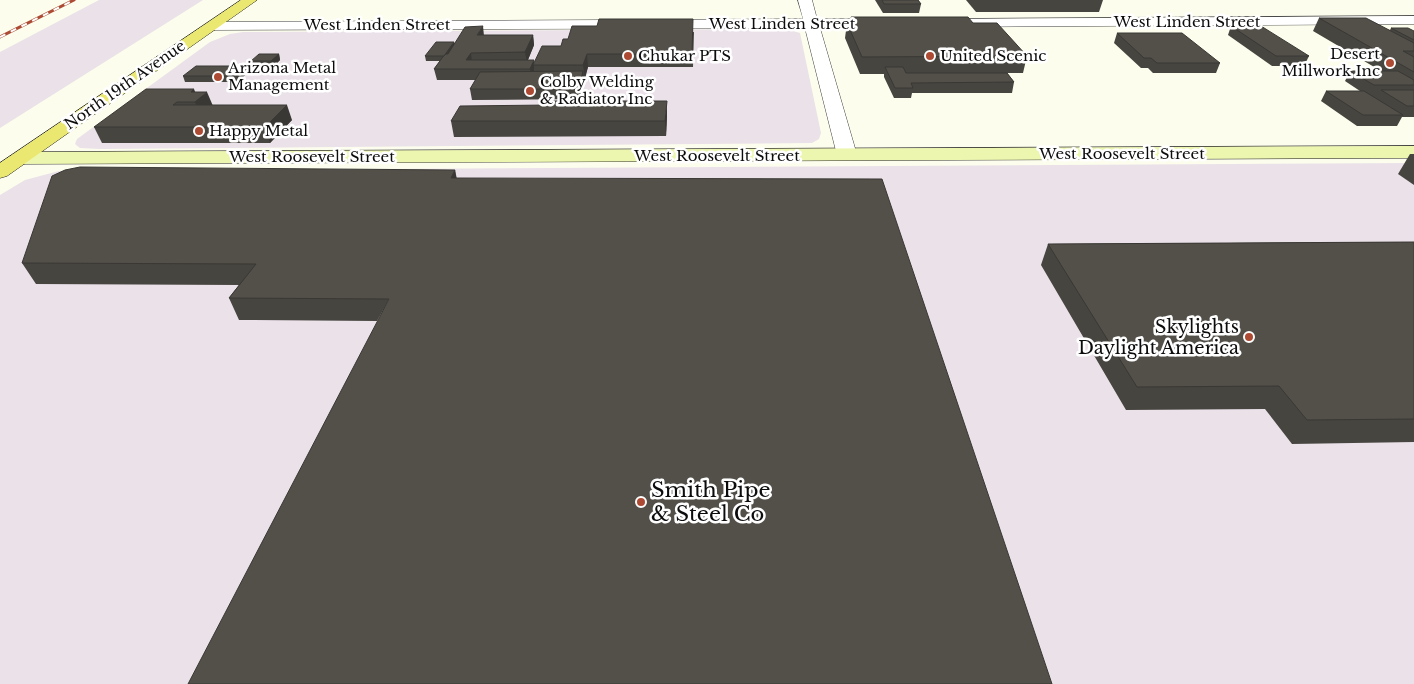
<svg xmlns="http://www.w3.org/2000/svg" width="1414" height="684" font-family="'Libre Baskerville',serif">
<style>
.industrial{fill:#eae1e9}
.lines{fill:none;stroke-linecap:round;stroke-linejoin:round}
.street-casing{stroke:#3f3f3f;stroke-width:1}
.secondary-casing{stroke:#2e2e2e;stroke-width:1}
.primary-casing{stroke:#1d1d1d;stroke-width:1}
.street{fill:#fff;fill-rule:evenodd}
.secondary{fill:#edf6af;fill-rule:evenodd}
.primary{fill:#eae870;fill-rule:evenodd}
.rail-casing{stroke:#ac4a33;stroke-width:3}
.rail{stroke:#fff;stroke-width:2;stroke-dasharray:6;stroke-linecap:butt}
.wall{fill:#474540}
.shaded-wall{fill:#3a3834}
.building{fill:#53504a;stroke:#3a3834}
.poi-dot{fill:#ac4a33;stroke:#fff;stroke-width:2}
.labels{text-anchor:middle;stroke-width:5;stroke-linejoin:round;paint-order:stroke}
.far-street-label{font-size:15px;fill:#0c0c0c;stroke:#fff}
.far-poi-label{font-size:15px;fill:#0c0c0c;stroke:#fff;text-anchor:start}
.poi-label{font-size:18px;fill:#0c0c0c;stroke:#fff;text-anchor:end}
.near-poi-label{font-size:21px;fill:#0c0c0c;stroke:#fff;text-anchor:start}
</style>
<rect width="100%" height="100%" fill="#fcfded"/>
<!-- industrial -->
<g class="industrial">
<polygon points="99,0 203,0 0,128 0,52"/>
<polygon points="786,29 800,33 821,133 819,139 812,143 100,149 80,148 75,144 77,139 210,42 230,34 243,32"/>
<polygon points="1414,163 1414,684 0,684 0,195 25,180 59,171"/>
</g>
<g class="lines">
<!-- street casing -->
<g class="street-casing">
<g id="street">
<polygon points="798,0 812,0 817,19 885,19 892,23 885,27 820,28 857,155 854,159 840,159 837,155 805,28 210,30 203,26 210,22 803,19"/>
<polygon points="1414,16 1414,24 936,27 929,23 936,19"/>
</g>
</g>
<!-- secondary casing -->
<g class="secondary-casing">
<polygon id="secondary" points="1414,146 1414,158 20,164 13,162 10,158 13,154 20,152"/>
</g>
<!-- primary casing -->
<g class="primary-casing">
<polygon id="primary" points="241,0 257,0 7,176 0,178 0,163"/>
</g>
<!-- street -->
<use href="#street" class="street"/>
<!-- secondary -->
<use href="#secondary" class="secondary"/>
<!-- primary -->
<use href="#primary" class="primary"/>
<!-- rail casing -->
<g class="rail-casing">
<polyline id="rail" points="0,37 74,0"/>
</g>
<!-- rail -->
<use href="#rail" class="rail"/>
</g>
<!-- wall -->
<g class="wall">
<polygon points="875,0 918,0 921,4 919,13 883,13"/>
<polygon points="966,0 1103,0 1099,12 976,12"/>
<polygon points="851,17 973,23 1027,56 1023,73 1007,73 1014,82 1012,93 912,93 911,98 894,98 884,77 884,74 860,74 845,38 847,23 850,23"/>
<polygon points="1319,18 1390,30 1391,28 1414,31 1414,117 1402,117 1397,126 1357,126 1321,101 1326,91 1360,91 1345,81 1350,71 1381,71 1313,31"/>
<polygon points="1231,26 1309,56 1304,66 1272,66 1228,35"/>
<polygon points="694,32 693,67 588,67 584,79 584,81 580,99 472,100 470,89 476,80 437,80 434,69 440,61 426,61 425,56 454,43 484,35 533,35 534,45 528,60 534,64 561,46"/>
<polygon points="1117,33 1220,63 1216,73 1153,73 1148,68 1141,68 1114,43"/>
<polygon points="279,54 280,60 273,67 253,67 251,61"/>
<polygon points="249,71 238,82 185,82 183,76"/>
<polygon points="195,92 212,105 292,120 270,143 102,143 94,127"/>
<polygon points="550,105 667,116 666,136 454,137 451,121"/>
<polygon points="1410,154 1414,154 1414,185 1398,174"/>
<polygon points="455,170 456,178 377,321 239,320 229,298 239,285 36,284 22,263"/>
<polygon points="1414,242 1414,442 1292,444 1265,409 1126,410 1041,265 1048,244"/>
</g>
<!-- shaded-wall -->
<g class="shaded-wall">
<polygon points="483,26 484,36 477,35"/>
<polygon points="533,35 534,45 527,62 525,52"/>
<polygon points="454,42 455,47 445,61 444,56"/>
<polygon points="471,53 472,63 466,60"/>
<polygon points="279,54 280,60 273,67 271,61"/>
<polygon points="587,54 588,67 585,79 583,65"/>
<polygon points="534,60 534,72 531,79 530,69"/>
<polygon points="247,66 249,71 238,82 236,76"/>
<polygon points="583,71 584,81 580,99 579,89"/>
<polygon points="194,89 198,99 207,92 213,106 201,117 191,92"/>
<polygon points="667,101 667,116 666,136 665,121"/>
<polygon points="287,105 292,120 270,143 265,127"/>
<polygon points="455,170 459,189 451,178"/>
</g>
<!-- building -->
<g class="building">
<polygon points="882,0 918,0 921,4 884,4"/>
<polygon points="851,17 968,17 973,23 997,23 1027,56 862,57 847,23 853,23"/>
<polygon points="1319,18 1366,18 1414,43 1414,51 1403,51 1414,57 1414,72"/>
<polygon points="599,19 693,19 692,54 587,54 583,65 533,65 542,46 561,46 563,39 568,39 572,26 597,26"/>
<polygon points="483,26 477,35 533,35 525,52 471,53 466,60 534,60 530,69 434,69 445,54 448,54 465,27"/>
<polygon points="1231,26 1261,26 1309,56 1276,56"/>
<polygon points="1391,28 1408,28 1414,31 1414,40"/>
<polygon points="1117,33 1182,33 1220,63 1157,63 1151,58 1144,58"/>
<polygon points="436,42 454,42 444,56 425,56"/>
<polygon points="259,54 279,54 271,61 251,61"/>
<polygon points="196,66 247,66 236,76 183,76"/>
<polygon points="885,67 903,67 906,73 1007,73 1014,82 911,83 913,88 895,88"/>
<polygon points="583,71 579,89 470,89 480,72"/>
<polygon points="1350,71 1398,71 1414,80 1414,85 1374,85"/>
<polygon points="146,89 194,89 191,92 207,92 195,102 177,102 173,105 287,105 265,127 94,127"/>
<polygon points="1381,90 1414,90 1414,106 1407,106"/>
<polygon points="1326,91 1364,91 1403,115 1363,115"/>
<polygon points="551,101 667,101 665,121 451,121 460,106 550,105"/>
<polygon points="80,167 455,170 451,178 882,179 1052,684 188,684 389,299 229,298 256,264 22,263 52,176 65,170"/>
<polygon points="1414,242 1414,419 1307,420 1279,386 1137,387 1048,244"/>
</g>
<!-- markers -->
<g class="poi-dot">
<circle cx="628" cy="56" r="5"/>
<circle cx="930" cy="56" r="5"/>
<circle cx="1390" cy="63" r="5"/>
<circle cx="218" cy="77" r="5"/>
<circle cx="530" cy="91" r="5"/>
<circle cx="199" cy="131" r="5"/>
<circle cx="1249" cy="337" r="5"/>
<circle cx="641" cy="502" r="5"/>
</g>
<g class="labels">
<!-- far-street labels -->
<g class="far-street-label">
<text x="1187" y="27">West Linden Street</text>
<text x="782" y="29">West Linden Street</text>
<text x="377" y="30">West Linden Street</text>
<text transform="translate(125 85) rotate(-35)" y="5">North 19th Avenue</text>
<text x="1122" y="159">West Roosevelt Street</text>
<text x="717" y="161">West Roosevelt Street</text>
<text x="312" y="162">West Roosevelt Street</text>
</g>
<!-- far-poi labels -->
<g class="far-poi-label">
<text x="1380" y="59" text-anchor="end">Desert<tspan x="1380" dy="17">Millwork Inc</tspan></text>
<text x="638" y="61">Chukar PTS</text>
<text x="940" y="61">United Scenic</text>
<text x="228" y="73">Arizona Metal<tspan x="228" dy="17">Management</tspan></text>
<text x="540" y="87">Colby Welding<tspan x="540" dy="17">&amp; Radiator Inc</tspan></text>
<text x="209" y="136">Happy Metal</text>
</g>
<!-- poi labels -->
<g class="poi-label">
<text x="1239" y="333">Skylights<tspan x="1239" dy="21">Daylight America</tspan></text>
</g>
<!-- near-poi labels -->
<g class="near-poi-label">
<text x="651" y="497">Smith Pipe<tspan x="651" dy="24">&amp; Steel Co</tspan></text>
</g>
</g>
</svg>
